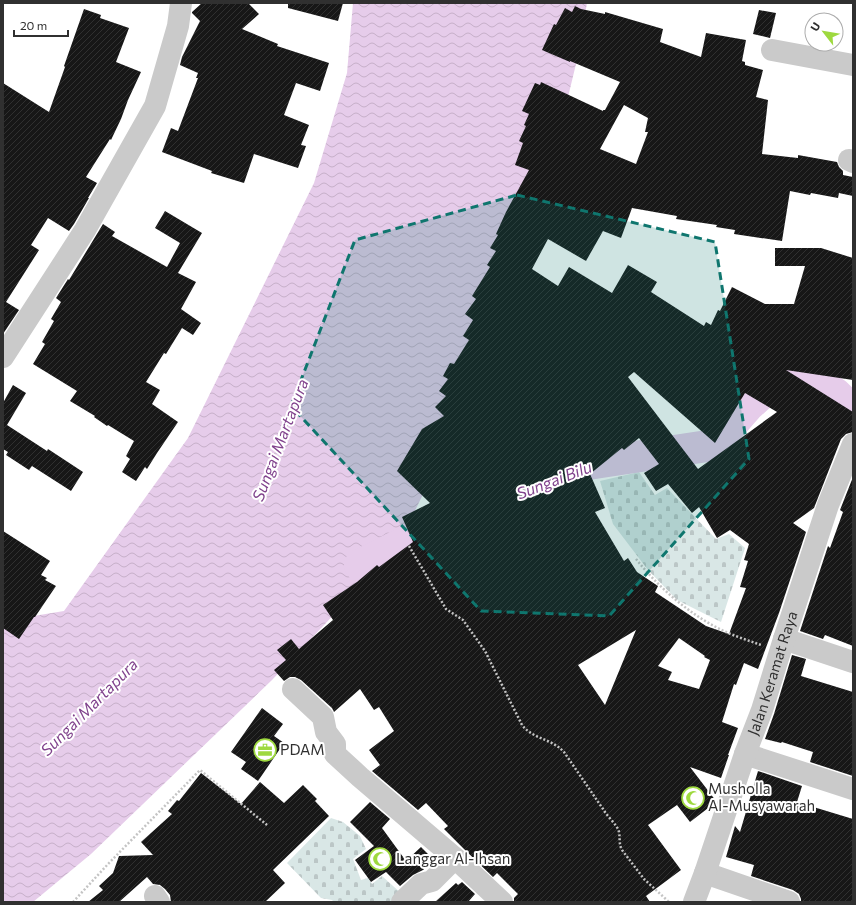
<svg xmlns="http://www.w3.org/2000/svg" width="856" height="905" font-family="Commissioner,sans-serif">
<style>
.cemetery{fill:url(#cemetery-stones)}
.water{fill:url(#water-waves)}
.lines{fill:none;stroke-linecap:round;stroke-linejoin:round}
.river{stroke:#e6ccea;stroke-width:32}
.building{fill:url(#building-hatch);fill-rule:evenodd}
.path{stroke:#c4c4c4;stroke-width:2.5;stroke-dasharray:2 2;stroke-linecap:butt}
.minor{stroke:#cacaca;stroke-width:22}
.marked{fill:#0f766e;fill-opacity:0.2;stroke:#0f766e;stroke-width:3;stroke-dasharray:8 5;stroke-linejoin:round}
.labels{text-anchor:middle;stroke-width:4;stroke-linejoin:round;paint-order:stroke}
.street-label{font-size:15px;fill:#303030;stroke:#fff}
.poi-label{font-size:15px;fill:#303030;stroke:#fff;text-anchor:start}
.water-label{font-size:16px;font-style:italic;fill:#81438d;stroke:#fff}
</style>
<defs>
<pattern id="cemetery-stones" width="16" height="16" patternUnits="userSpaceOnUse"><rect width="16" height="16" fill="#d9e7e6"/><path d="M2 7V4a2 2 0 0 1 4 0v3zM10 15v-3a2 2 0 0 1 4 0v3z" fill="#bbc6c6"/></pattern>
<pattern id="water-waves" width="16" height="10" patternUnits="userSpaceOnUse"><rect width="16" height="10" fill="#e6ccea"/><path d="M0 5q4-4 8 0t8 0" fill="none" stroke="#c6b0c9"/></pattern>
<pattern id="building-hatch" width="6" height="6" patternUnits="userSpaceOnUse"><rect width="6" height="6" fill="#171717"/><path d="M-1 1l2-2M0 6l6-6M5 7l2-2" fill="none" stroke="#303030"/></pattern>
</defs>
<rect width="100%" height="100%" fill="#fff"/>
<!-- cemetery -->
<g class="cemetery">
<polygon points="639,472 655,495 667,488 716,539 729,534 745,548 721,622 677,600 648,570 613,524 600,481"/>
<polygon points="331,818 343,822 360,836 366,849 353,859 361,880 368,878 372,884 382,876 403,895 395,902 334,902 332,900 321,898 287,863"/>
</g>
<!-- water -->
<polygon class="water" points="353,3 587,3 576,64 538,221 439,462 396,549 272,680 91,854 33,902 3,902 3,621 64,611 188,438 314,183 347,73"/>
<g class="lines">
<!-- river -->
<g class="river">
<polyline points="564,474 588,464 714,445 748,406 770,386 791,378 814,380 836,394 853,411"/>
<polyline points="360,565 402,544 451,522"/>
</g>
</g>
<!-- building -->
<g class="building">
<polygon points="202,3 248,3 259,14 242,29 278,44 277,46 329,63 320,91 296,83 284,115 309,125 301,145 306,146 298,168 254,154 244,183 211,173 212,171 162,152 171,128 178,131 198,78 196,78 198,73 180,65 182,57 200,21 192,13 192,12"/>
<polygon points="288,3 343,3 338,21 288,8"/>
<path d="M575,6L581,9L605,14V12L663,29L660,42L701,57L706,33L746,40L742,61L745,62V65L763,70L756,97L768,100L762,154L798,158V155L837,162L839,167L843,171V175L853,177V196L839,193L838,198L811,193L810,195L790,191L782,241L734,234L735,230L716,227L717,225L676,219L677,216L632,208L621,238L603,231L586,261L548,239L532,269L558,286L569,267L612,293L628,265L657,282L651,292L704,326L706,322L711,325L718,310L720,311L732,287L765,304H794L805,266H775V248H821L853,258V380L786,370L853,412V432L846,434L841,439L814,508L793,523L806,532L779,613L758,669L744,663L736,685L734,684L722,722L738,728L728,755H729L721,778L690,767L716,801V802L690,822L677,805L648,825L681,870L646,896L650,902H514V898L518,894L497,873L493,877L466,851L444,829L448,826L426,803L418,810L372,771L380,765L369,750L394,731L379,707L374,710L360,689L334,712L332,708L301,680L295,677H290L284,681L274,670L286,660L277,650L291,639L299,649L333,620L323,605L357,582L377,565L379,567L413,542L402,517L430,503L397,471L422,429L444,416L435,407L446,396L439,391L448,379L443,376L450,363L454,364L469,340L463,336L473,320L465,314L476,299L472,296L490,267L487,265L496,251L490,248L498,235L496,234L506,212L529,170L515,165L523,143L519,141L526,126L524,125L529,114L522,111L535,83L540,85L541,82L603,111V110H605L620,82L570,61V62L542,50L554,24L556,25L565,8L572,12ZM624,105L648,118L645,132H648L636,164L600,149ZM634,372L715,443L745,393L777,412L698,469L628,377ZM639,438L659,464L644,473L656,491L668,484L692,513L699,507L717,538L730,530L749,544L744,560L748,561L740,587L746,588L729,634L706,626L655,592L658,586L637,572L628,558L624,561L595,512L605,508L590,474L622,448L624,450ZM636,630L605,705L578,665ZM679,638L705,656L704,657L710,660L699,689L668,680L672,672L658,666Z"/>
<polygon points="84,9 101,15 100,18 129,28 116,62 141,72 128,100 121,119 111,140 110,139 86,177 97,183 88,198 89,198 74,224 69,231 48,218 31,245 39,250 6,302 19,310 3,334 3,83 49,112 65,67 64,66"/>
<polygon points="759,10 776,13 770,38 753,34"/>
<polygon points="165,211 202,233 178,273 196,282 181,309 201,323 193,335 182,328 166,354 164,353 146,382 160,390 152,404 178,422 157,453 147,469 145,467 136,481 122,472 130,459 126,456 134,441 108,425 107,426 94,417 95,416 70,401 77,391 33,364 45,344 42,342 54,321 51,319 61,302 56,298 68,279 69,280 103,224 115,232 112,236 167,267 180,243 155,228"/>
<polygon points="13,385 26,393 7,425 47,451 48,449 83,472 71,491 32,466 29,470 6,455 8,452 3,449 3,403"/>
<polygon points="853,477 853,646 825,635 823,639 800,631 828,546 830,548 843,512 840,510"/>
<polygon points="3,531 50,561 41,575 47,578 45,580 56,586 35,617 34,617 19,639 3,628"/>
<polygon points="792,655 806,659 801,676 853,692 853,776 810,762 813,752 782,742 781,743 765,739 774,714"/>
<polygon points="262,708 283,724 274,736 284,743 258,781 241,769 246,762 231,752"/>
<polygon points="758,771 802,786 797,802 853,819 853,902 801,902 801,899 799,894 793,890 751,876 754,865 726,857 735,826 740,832"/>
<polygon points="201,773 241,804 260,782 284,803 303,785 317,799 315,801 329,816 273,870 285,883 265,902 171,902 170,895 165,889 160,885 153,884 147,877 119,902 88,902 103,890 99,886 113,873 119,856 153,855 141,842 172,814 168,811 177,800 179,801"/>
<polygon points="370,802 390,819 382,828 406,861 421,847 434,860 423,870 413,875 400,886 386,872 371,882 355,860 374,846 350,822"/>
<polygon points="462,882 475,894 468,902 435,902 456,883 458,885"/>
</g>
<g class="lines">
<!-- path -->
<g class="path">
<path d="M409,546L446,609L463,620L485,651L522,725C534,740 551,738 564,752C577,771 590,790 603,809C607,816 614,822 618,829C621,836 618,843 622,850L644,879L669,902"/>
<path d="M636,559C660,589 691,616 726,632C737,637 750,641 761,645"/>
<polyline points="73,902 109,863 200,770 267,825"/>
</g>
<!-- minor -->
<g class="minor">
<polyline points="772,50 853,65"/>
<polyline points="849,160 853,162"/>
<polyline points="3,357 85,230 155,106 178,26 181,3"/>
<polyline points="784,639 853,662"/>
<polyline points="293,689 323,717 326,732 335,744 335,754 360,777 455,858 502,902"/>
<polyline points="745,754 853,789"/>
<polyline points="705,873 789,902"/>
<polyline points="155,896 159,902"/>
<polyline points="402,902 421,884 432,881 455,858"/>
<path id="s1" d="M694,902L705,873L745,754L762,710L784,639L828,505L853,444"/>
</g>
</g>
<!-- marked area -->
<path class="marked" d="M517,195L715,242L749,459L609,616L481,611L291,406L355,240Z"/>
<!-- icons -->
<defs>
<g id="office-ring" transform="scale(1.15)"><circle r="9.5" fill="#fff" stroke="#9ed93f" stroke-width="1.5"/><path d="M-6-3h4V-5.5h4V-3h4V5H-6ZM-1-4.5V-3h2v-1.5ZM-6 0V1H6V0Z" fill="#9ed93f"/></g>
<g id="mosque-ring" transform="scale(1.15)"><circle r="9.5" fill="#fff" stroke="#9ed93f" stroke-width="1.5"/><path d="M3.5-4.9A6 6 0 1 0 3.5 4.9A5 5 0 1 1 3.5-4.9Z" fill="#9ed93f"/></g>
</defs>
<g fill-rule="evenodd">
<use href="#office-ring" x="265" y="750"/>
<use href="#mosque-ring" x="693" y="798"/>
<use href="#mosque-ring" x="380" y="859"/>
</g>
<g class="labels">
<!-- street labels -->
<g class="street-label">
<text dy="5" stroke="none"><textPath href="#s1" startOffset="242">Jalan Keramat Raya</textPath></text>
</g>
<!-- poi labels -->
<g class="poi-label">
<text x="280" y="755">PDAM</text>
<text x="708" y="794">Musholla<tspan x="708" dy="17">Al-Musyawarah</tspan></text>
<text x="396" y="864">Langgar Al-Ihsan</text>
</g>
<!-- water labels -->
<g class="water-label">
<text transform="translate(280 440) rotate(-69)" y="6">Sungai Martapura</text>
<text transform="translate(554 480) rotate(-21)" y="6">Sungai Bilu</text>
<text transform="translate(89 707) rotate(-45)" y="6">Sungai Martapura</text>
</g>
</g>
<!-- border -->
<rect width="856" height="905" fill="none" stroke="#303030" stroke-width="8"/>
<!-- north arrow -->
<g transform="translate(824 32) rotate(301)"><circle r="19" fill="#ffffff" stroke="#acacac"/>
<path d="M0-3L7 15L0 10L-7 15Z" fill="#9ed93f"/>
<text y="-6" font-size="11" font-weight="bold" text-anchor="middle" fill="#303030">U</text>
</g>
<!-- scale -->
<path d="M14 30v6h54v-6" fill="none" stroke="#303030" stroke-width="2"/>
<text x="20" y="30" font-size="12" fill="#303030" stroke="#ffffff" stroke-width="3" paint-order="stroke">20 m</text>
</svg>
